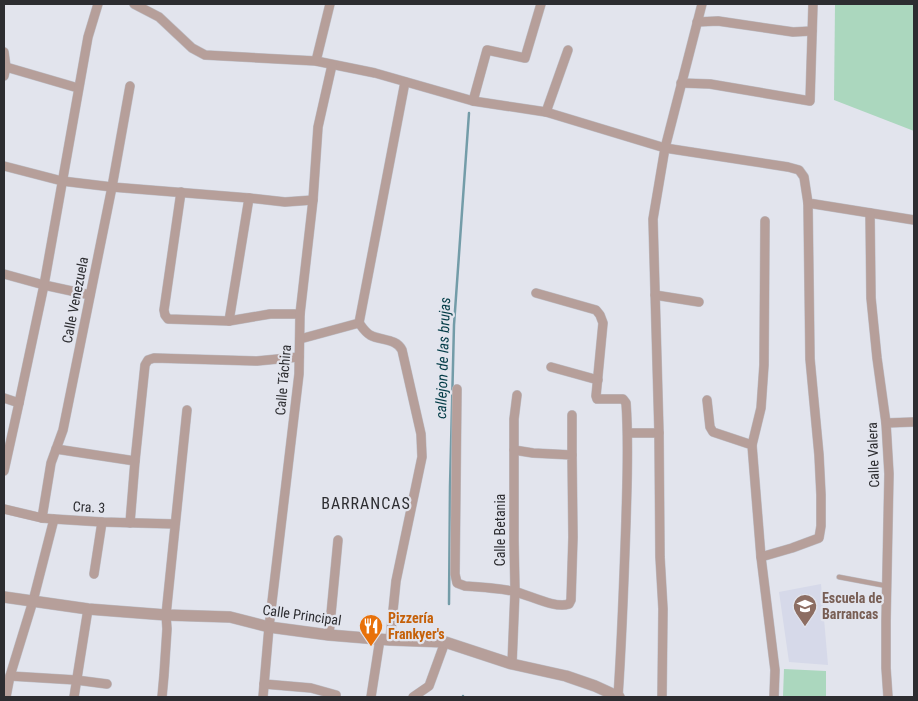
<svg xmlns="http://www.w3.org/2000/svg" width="918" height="701" font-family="'Roboto Condensed',sans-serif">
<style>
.built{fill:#d6d9e9}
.green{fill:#abd7be}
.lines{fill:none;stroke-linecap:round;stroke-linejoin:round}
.stream{stroke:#739ca8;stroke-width:2.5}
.service-casing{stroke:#bebfc7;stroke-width:5.5}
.minor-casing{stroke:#bebfc7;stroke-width:10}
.tertiary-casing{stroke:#bebfc7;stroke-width:12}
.service{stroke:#b69f9a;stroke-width:4.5}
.minor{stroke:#b69f9a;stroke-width:9}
.tertiary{stroke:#b69f9a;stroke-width:11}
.labels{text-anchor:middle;stroke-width:4.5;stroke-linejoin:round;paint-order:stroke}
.street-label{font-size:14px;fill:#2d2d31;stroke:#e2e4ed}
.education-label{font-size:14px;font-weight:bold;fill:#785e54;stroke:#e2e4ed;text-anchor:start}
.food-label{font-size:14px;font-weight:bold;fill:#c56008;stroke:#e2e4ed;text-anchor:start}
.water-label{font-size:15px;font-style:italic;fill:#023b46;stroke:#e2e4ed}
.quarter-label{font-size:16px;letter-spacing:1px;fill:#2d2d31;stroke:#e2e4ed}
</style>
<rect width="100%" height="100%" fill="#e2e4ed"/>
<!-- built -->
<polygon class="built" points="821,584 828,665 789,662 779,592"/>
<!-- green -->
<g class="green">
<polygon points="835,4 914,4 914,131 834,100"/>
<polygon points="784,669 826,671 826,697 783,696"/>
</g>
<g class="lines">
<!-- stream -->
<g class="stream">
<polyline points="449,604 450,486 454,325 469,113"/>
<polyline points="463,697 463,696"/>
</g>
<!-- service casing -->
<g class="service-casing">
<polyline id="service" points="839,577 887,586"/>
</g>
<!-- minor casing -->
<g class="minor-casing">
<g id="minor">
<polyline points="134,4 159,17 192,48 205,55 316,61 375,73 473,101 546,112 665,148 788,167 799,170 804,177 808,203 914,220"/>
<polyline points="697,22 718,21 793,32 812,31"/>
<polyline points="4,52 6,67 4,76"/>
<polyline points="316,61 330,4"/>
<polyline points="6,67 78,88"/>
<polyline points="681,83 710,84 810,101 813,4"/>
<polyline points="473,101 487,50 525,58 541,4"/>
<polyline points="546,112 568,50"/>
<polyline points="4,166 62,181 112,187 249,198 285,202 313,200"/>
<polyline points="181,192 164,310 165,315 168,319 229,321 270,314 300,314"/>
<polyline points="870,213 871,298 877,358 886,423 889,474 886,621 886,668 888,697"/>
<polyline points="4,274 44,285 90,295"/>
<path d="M536,293L596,310L600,315L603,323L596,396L597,399H623L626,403C629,442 627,482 626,521C624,580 622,638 618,697"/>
<polyline points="655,295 699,302"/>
<polyline points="229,321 249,198"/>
<path d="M359,323C362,327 365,332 370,335C381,341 396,338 402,350L421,434L422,457L396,581L390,640"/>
<polyline points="300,339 359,323 405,82"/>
<polyline points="551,367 598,380"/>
<path d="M457,389L455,574L457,583L465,586C481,587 497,588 512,591C528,594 554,609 569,604L571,600L573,537L572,455L533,453L514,450"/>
<polyline points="4,398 19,403"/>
<polyline points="707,400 710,427 713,432 752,445 761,557 775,670 774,697"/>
<polyline points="886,423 914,422"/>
<polyline points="628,433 659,433"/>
<polyline points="752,445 761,408 764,365 765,221"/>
<polyline points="56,449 135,461"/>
<polyline points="572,455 572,415"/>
<polyline points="4,471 19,403 44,285 88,37 98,4"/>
<polyline points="4,509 42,518 54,519 102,522 175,524"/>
<polyline points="42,518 51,463 63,430 112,187 130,86"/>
<polyline points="130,523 135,461 145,365 148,360 154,358 257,361 299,357"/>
<polyline points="761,557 792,548 819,538 821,526 821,495 819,455 810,359 808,203"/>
<polyline points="94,574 102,522"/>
<polyline points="329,635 338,540"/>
<polyline points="512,664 515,591 514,541 514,419 517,395"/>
<polyline points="10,676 76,680 107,684"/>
<polyline points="264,684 311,688 336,695 336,697"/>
<polyline points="6,697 10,676 33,601 54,519"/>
<polyline points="74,697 88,609"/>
<polyline points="162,697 164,675 167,629 166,615 187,410"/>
<polyline points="263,697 269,627 299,374 300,314 313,200 318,127 332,65"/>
<polyline points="371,697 380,639"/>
<polyline points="413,697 429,686 445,642"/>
<polyline points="662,697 663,609 660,557 659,433 653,219 665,148 702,4"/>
</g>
</g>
<!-- tertiary casing -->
<g class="tertiary-casing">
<polyline id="tertiary" points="4,597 88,609 166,615 230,617 269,627 329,635 390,640 445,642 512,664 566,676 595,686 619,697"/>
</g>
<!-- service -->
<use href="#service" class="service"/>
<!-- minor -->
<use href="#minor" class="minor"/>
<!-- tertiary -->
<use href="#tertiary" class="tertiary"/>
</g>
<!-- icons -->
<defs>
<g id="school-pin" transform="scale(1.25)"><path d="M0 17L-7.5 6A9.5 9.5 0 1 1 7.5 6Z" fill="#8d6e63" stroke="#e2e4ed"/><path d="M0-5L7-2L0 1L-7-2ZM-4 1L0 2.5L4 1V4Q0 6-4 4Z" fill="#fff"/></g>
<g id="restaurant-pin" transform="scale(1.25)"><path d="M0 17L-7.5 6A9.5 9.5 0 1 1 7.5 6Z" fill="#e8710a" stroke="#e2e4ed"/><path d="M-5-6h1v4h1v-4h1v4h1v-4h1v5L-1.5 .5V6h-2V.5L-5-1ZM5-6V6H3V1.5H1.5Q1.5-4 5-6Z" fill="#fff"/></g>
</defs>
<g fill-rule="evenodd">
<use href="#school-pin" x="805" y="606"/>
<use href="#restaurant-pin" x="371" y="626"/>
</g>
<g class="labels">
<!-- street labels -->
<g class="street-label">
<text transform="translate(75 300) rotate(-79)" y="5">Calle Venezuela</text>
<text transform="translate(283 380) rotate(-85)" y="5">Calle Táchira</text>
<text transform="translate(873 455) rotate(-92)" y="5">Calle Valera</text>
<text transform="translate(89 507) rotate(3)" y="5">Cra. 3</text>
<text transform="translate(500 530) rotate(-90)" y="5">Calle Betania</text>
<text transform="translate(302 615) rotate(8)" y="5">Calle Principal</text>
</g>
<!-- education labels -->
<g class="education-label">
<text x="822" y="603">Escuela de<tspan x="822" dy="16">Barrancas</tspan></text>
</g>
<!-- food labels -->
<g class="food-label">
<text x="388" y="623">Pizzería<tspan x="388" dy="16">Frankyer's</tspan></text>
</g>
<!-- water labels -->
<g class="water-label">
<text transform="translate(443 358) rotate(-88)" y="5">callejon de las brujas</text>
</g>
<!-- quarter labels -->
<g class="quarter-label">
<text x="366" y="509">BARRANCAS</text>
</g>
</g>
<!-- border -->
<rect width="918" height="701" fill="none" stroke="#2d2d31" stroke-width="10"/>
</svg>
